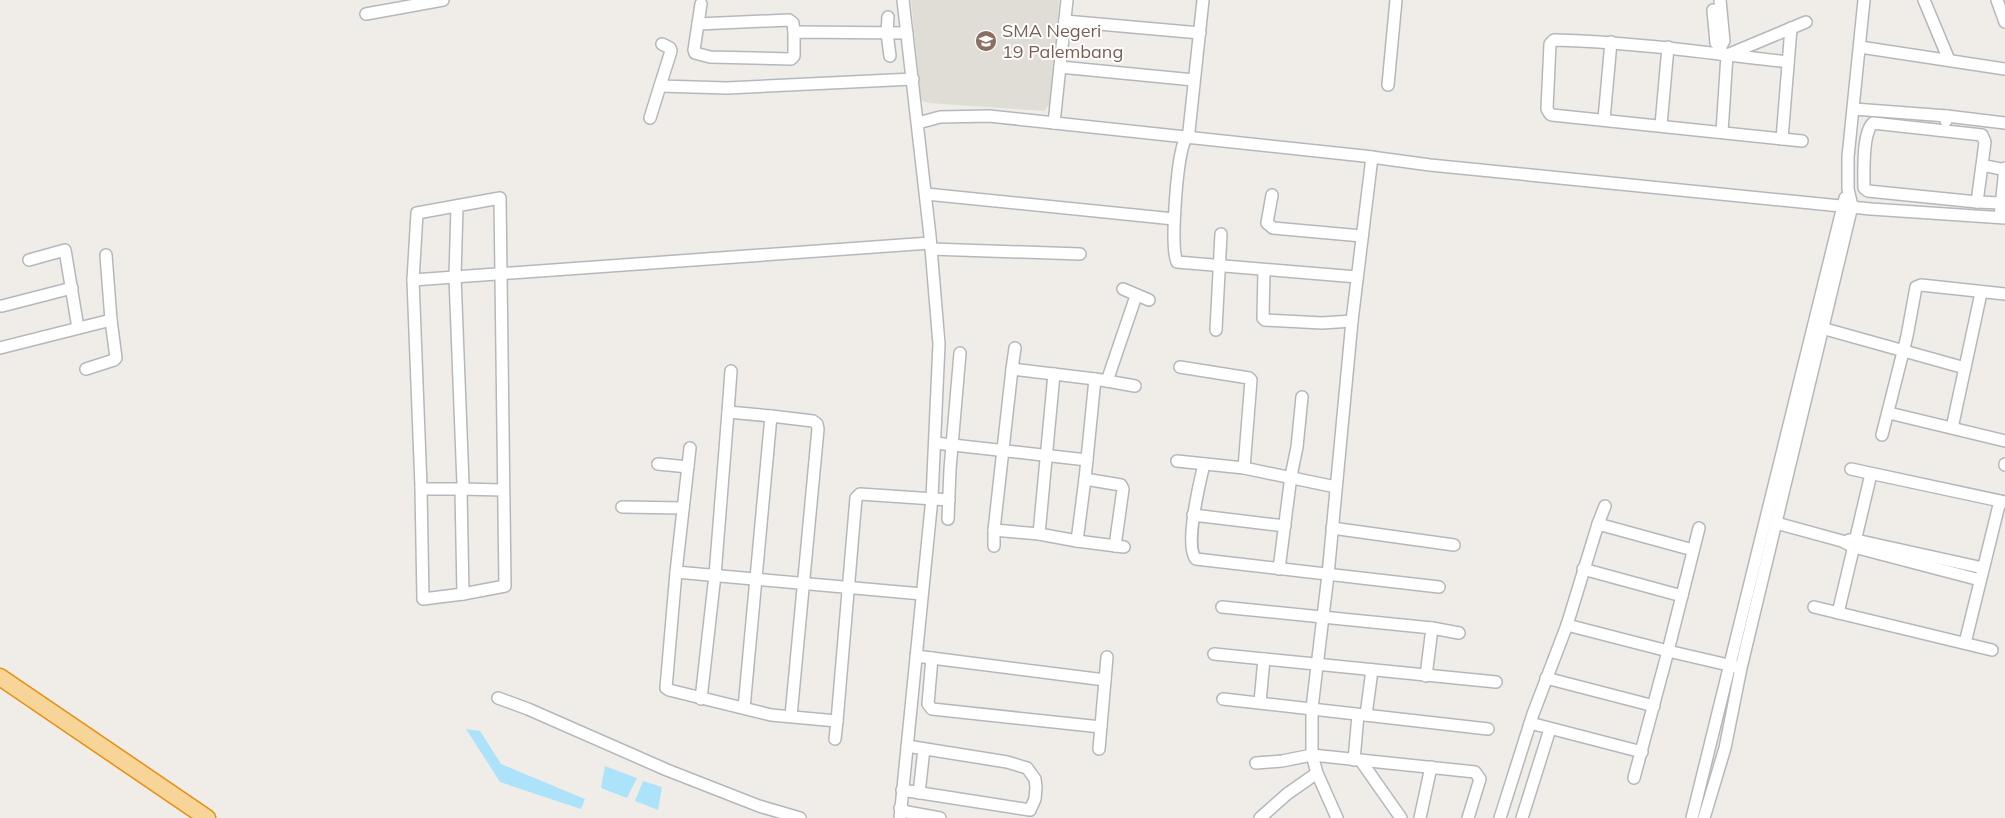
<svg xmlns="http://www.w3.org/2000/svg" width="2005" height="818" font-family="Mulish,sans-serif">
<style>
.education{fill:#e0dcd6}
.water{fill:#ade2fb}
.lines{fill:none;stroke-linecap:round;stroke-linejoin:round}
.minor-casing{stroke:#b5b8bb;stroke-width:14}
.highway-casing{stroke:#eb8d0d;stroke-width:19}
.minor{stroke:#fff;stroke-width:11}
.highway{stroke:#f7d498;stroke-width:16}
.labels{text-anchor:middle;stroke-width:4;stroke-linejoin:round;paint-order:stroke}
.education-label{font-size:18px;fill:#785e54;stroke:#fff;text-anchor:start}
</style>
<rect width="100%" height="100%" fill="#f0ede8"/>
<!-- education -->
<polygon class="education" points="911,0 1059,0 1055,61 1049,104 1046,109 1044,111 929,103 923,101 921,97"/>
<!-- water -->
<g class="water">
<polygon points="466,729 480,731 501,764 585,799 581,809 500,782"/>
<polygon points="605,766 637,778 627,798 601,788"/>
<polygon points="643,781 662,787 658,810 635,801"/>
</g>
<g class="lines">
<!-- minor casing -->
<g class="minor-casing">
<g id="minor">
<path d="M1203,0L1189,131C1187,137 1183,143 1182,149C1177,169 1170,246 1177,262L1357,277"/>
<polyline points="1720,0 1724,41 1721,46 1721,54"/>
<polyline points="1924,0 1949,60"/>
<polyline points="1997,0 2005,22"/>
<polyline points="701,4 694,50 695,53 710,57 791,59 794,56 794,32 907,33"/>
<polyline points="1713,10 1716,43 1721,46"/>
<polyline points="366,14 443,0"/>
<polyline points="888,17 887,33 890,56"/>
<polyline points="1065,21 1200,33"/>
<polyline points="698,24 789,20 793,23 794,32"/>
<polyline points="662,44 670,48 671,51 660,86 727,88 913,79"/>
<polyline points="1860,47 2005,69"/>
<path d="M1788,62C1710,53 1632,42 1554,40L1550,44L1547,109L1550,114L1552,115L1802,141"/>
<polyline points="1060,67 1194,80"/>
<polyline points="1388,85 1396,0"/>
<polyline points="1854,109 1947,116"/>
<polyline points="650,118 660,86"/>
<polyline points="1604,119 1611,42"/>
<polyline points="1946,121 1947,116 2005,123"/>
<polyline points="918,123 940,117 989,116 1364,156 1430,165 1871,209 2005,218"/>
<polyline points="1054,123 1067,0"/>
<polyline points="1661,125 1668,47"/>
<polyline points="1722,132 1727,55 1806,22"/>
<polyline points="1782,139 1791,28"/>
<path d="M1982,165L1977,202L1868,191L1864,188C1864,173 1862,133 1873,123L1982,135L1985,142L1982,165L2005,170"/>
<polyline points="926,194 1174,219"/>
<polyline points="1272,195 1267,223 1273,228 1362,236"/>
<polyline points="1977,202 2001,203"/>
<polyline points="457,207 455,277 463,484 461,489 423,489 421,487 413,280 417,213 500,198 505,586 463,594 461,489 503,490"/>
<polyline points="2000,217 2005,168"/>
<polyline points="931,249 1080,254"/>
<polyline points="106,255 111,320"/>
<polyline points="29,260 65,250 78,328"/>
<polyline points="1264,270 1263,318 1265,320 1322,323 1352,321"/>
<polyline points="413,280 930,243"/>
<polyline points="1123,289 1149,300"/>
<polyline points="2,306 72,288"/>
<polyline points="1818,327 1965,368"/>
<polyline points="1216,330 1221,234"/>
<polyline points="0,348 111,320 116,358 114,360 86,369"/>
<polyline points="1180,367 1249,378 1251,380 1244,468"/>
<polyline points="1012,369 1015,348"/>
<polyline points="1054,374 1039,534 1077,541"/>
<polyline points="1095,379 1107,381 1136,296"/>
<polyline points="1107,381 1135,386"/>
<polyline points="728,412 731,371"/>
<polyline points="1889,413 2005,441"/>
<polyline points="1952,428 1981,293"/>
<polyline points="1882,435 1907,336 1916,287 1921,285 2005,294"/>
<polyline points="935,443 1087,460"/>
<polyline points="1177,461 1244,468 1336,487"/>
<polyline points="658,464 688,467"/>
<path d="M1204,464C1200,481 1184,547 1196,559L1439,587"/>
<polyline points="2005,465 2005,464"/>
<polyline points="1851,469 2005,502"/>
<polyline points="1085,479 1121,485 1123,489 1115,546"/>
<polyline points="421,488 423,599 463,594"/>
<polyline points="622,507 683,508"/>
<polyline points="1193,515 1285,526"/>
<polyline points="948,519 950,469 960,353"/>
<polyline points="1776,523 1842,541 1854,547 1980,580"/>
<polyline points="1598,524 1605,506"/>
<polyline points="1332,528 1454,545"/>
<polyline points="994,530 1039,534"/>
<polyline points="1849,540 1856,540 1983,568"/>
<polyline points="994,546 994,530 1012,369 1095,379 1085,479 1077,541 1124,547"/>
<polyline points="1279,569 1291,476 1297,447 1302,397"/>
<polyline points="1583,569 1682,596"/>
<polyline points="676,572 690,448"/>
<path d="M922,594C840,586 758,579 676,572L666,688L669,690L771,715L837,721L856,498L860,494L949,500"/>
<polyline points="1222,607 1432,628 1459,633"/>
<polyline points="1814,607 1992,650"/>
<polyline points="1838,613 1871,474"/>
<polyline points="1567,625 1598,524 1693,550"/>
<polyline points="1965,643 2000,501"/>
<polyline points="1214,654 1496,682"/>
<polyline points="916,656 1105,680 1099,749"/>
<polyline points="932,658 928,704 932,709 1101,727"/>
<polyline points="1426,676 1432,628"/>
<polyline points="1546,678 1654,706"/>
<polyline points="1105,680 1107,657"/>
<polyline points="498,698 528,709 667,770 759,806 800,818"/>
<polyline points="701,699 715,575 728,412 771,416"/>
<polyline points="1223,699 1488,729"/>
<polyline points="1260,702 1264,659"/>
<polyline points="744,708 771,416 813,421 817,424 818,429 791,716"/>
<polyline points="1366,715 1372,670"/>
<polyline points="1530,723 1642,752"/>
<polyline points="835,739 837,721"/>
<polyline points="1354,760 1358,715"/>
<polyline points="1361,761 1401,818"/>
<polyline points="1256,763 1282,761 1312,755 1475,772 1480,779 1468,818"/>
<polyline points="1634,778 1668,651 1737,667"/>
<polyline points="902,790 1030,810 1035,799 1036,787 1035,779 1027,768 1007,762 907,746"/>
<polyline points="919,793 924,749"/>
<polyline points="900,808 907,812 940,818"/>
<polyline points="900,818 932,498 939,344 930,236 903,0"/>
<polyline points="1260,818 1287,794 1317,773"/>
<polyline points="1337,818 1317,773 1312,755 1312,708 1328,575 1352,321 1372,157"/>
<polyline points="1420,818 1431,767"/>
<polyline points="1500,818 1533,714 1567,625 1668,651 1699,528"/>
<polyline points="1522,818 1550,729"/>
<polyline points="1692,818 1845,198"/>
<polyline points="1704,818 1725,748 1741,668 1852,206 1848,189 1848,157 1864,0"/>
</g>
</g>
<!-- highway casing -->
<g class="highway-casing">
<polyline id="highway" points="0,677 207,818"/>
</g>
<!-- minor -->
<use href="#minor" class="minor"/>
<!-- highway -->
<use href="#highway" class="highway"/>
</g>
<!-- icons -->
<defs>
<g id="school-disc" transform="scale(1.125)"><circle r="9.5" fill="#8d6e63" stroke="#fff"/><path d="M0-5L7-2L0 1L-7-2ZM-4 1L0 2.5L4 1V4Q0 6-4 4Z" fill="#fff"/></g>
</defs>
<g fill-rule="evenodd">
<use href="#school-disc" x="986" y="41"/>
</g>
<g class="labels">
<!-- education labels -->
<g class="education-label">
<text x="1002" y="37">SMA Negeri<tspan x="1002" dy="21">19 Palembang</tspan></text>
</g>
</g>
</svg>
